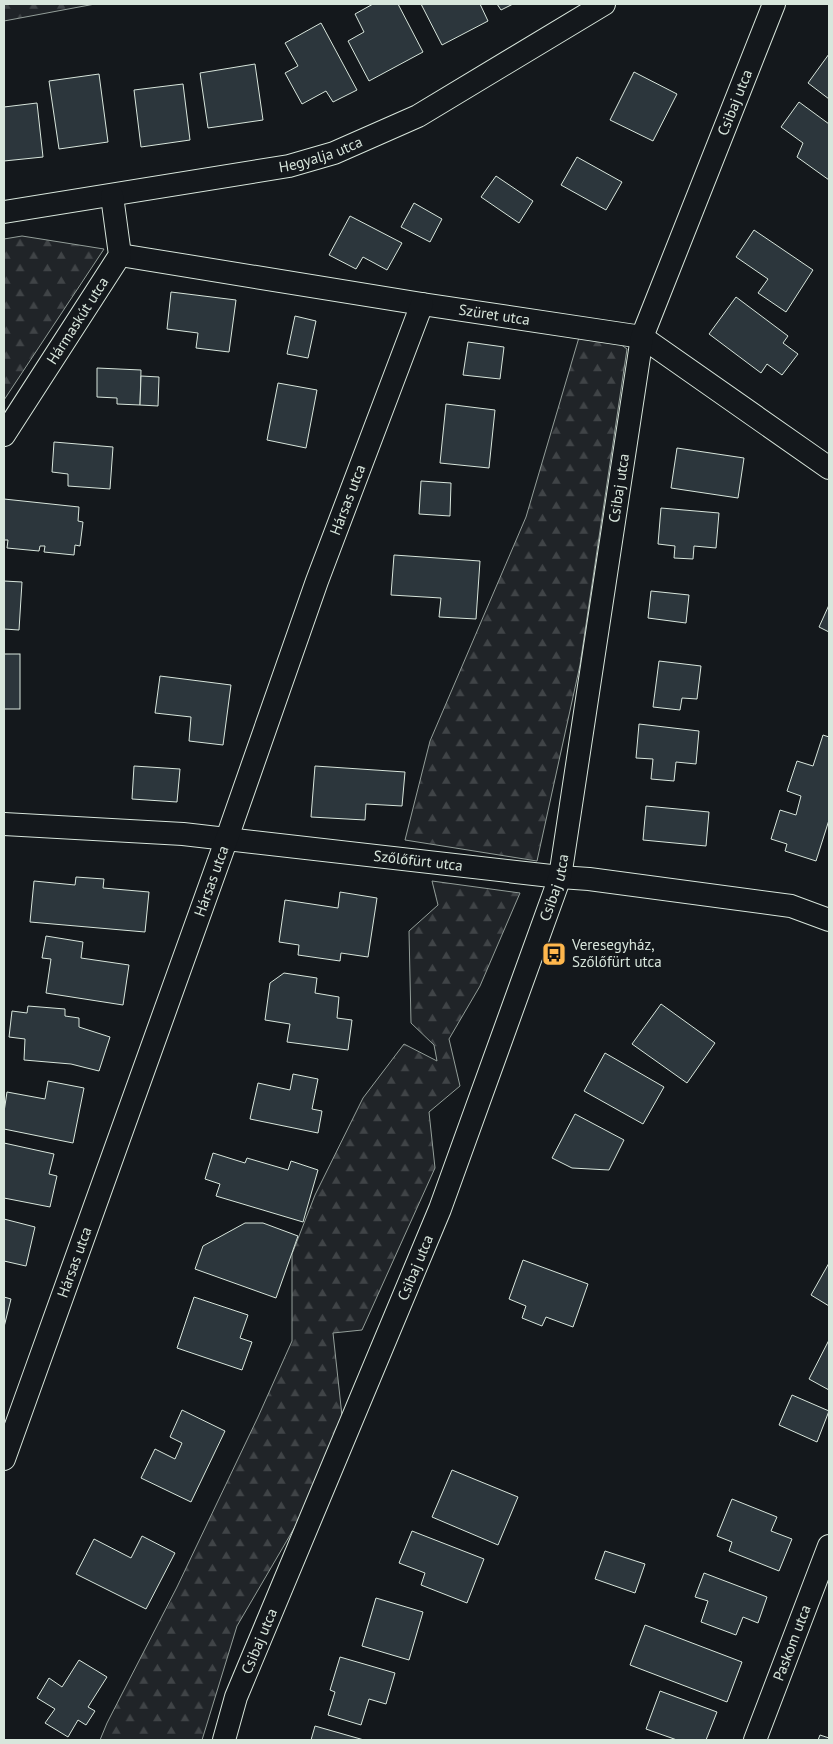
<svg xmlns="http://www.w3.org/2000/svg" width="833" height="1744" font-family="'PT Sans',sans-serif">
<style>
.forest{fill:url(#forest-firs);stroke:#939e99}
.building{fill:#2c363c;stroke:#d8e6dc}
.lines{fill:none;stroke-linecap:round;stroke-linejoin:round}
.street-casing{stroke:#d8e6dc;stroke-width:24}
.street{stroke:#14181c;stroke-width:22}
.labels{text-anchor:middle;stroke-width:4;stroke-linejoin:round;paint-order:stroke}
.street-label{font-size:15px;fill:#d8e6dc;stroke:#14181c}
.poi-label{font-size:15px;fill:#d8e6dc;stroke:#14181c;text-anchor:start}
</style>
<defs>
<pattern id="forest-firs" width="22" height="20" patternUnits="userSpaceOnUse" patternTransform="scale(1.25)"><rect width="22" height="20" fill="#202428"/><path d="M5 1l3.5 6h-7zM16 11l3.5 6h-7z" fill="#404447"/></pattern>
</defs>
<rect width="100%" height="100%" fill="#14181c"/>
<!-- forest -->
<g class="forest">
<polygon points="4,4 95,4 4,21"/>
<polygon points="22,236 104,249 4,400 4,239"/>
<polygon points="580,334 609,336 627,349 580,665 537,861 405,840 430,741 526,517"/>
<polygon points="432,881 520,893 480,986 449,1039 460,1086 429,1112 435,1168 362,1330 333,1333 342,1416 310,1501 237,1626 202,1740 100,1740 107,1723 177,1587 258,1417 292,1341 292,1254 315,1195 363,1098 404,1044 437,1061 434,1045 411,1023 409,931 438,905"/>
</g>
<!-- building -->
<g class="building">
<polygon points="373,4 398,4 423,52 369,81 348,41 364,32 355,14"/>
<polygon points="421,4 480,4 488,21 442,45"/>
<polygon points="497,4 513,4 501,10"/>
<polygon points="321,23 357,90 333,102 326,91 302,104 285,73 298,66 285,43"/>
<polygon points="829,54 829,99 808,83"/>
<polygon points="255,64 263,120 208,128 200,73"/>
<polygon points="634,72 677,94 653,141 610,120"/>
<polygon points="99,74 108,142 59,149 49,81"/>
<polygon points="183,84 190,140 141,147 134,90"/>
<polygon points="799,102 829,124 829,180 797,157 803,143 781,127"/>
<polygon points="37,103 43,157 4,161 4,107"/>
<polygon points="577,157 622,182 606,210 561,185"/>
<polygon points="496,176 533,201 519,223 481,197"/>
<polygon points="414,203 442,219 430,242 401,227"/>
<polygon points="350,216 402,243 387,270 363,257 356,269 329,255"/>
<polygon points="754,230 813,270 786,312 758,293 768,279 736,257"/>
<polygon points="171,292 236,300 229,352 196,348 198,333 167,329"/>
<polygon points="736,297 788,336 783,343 798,354 782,375 767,364 761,373 709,334"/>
<polygon points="295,316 316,321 308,358 287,354"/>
<polygon points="468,342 504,347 500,379 463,375"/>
<polygon points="97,368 141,370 140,405 117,404 117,398 97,397"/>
<polygon points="141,376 159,377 158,406 140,405"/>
<polygon points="278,383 317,390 306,448 267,440"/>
<polygon points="446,404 495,410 489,468 440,463"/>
<polygon points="54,442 113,447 110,489 68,486 68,474 52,472"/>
<polygon points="677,448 744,458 738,498 671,488"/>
<polygon points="421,481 451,483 450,516 419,514"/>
<polygon points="4,499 79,507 78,521 83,522 80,546 75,545 74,555 44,552 45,546 40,546 39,551 7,548 8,540 4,540"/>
<polygon points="661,508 719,513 716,548 694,546 693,559 674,558 675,546 658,544"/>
<polygon points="394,555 480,561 476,619 439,617 441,598 391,595"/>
<polygon points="4,581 22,582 19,630 4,629"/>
<polygon points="651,591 689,595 686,623 648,618"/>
<polygon points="829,605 829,632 819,627"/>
<rect x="4" y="654" width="16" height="55"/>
<polygon points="659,661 701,666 697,699 682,698 680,710 653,707"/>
<polygon points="160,676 231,685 223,745 189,741 191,717 155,713"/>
<polygon points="639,724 699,731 696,764 676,762 674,781 651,779 653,759 636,758"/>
<polygon points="823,735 829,737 829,820 816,861 785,851 787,844 771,839 780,810 796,815 801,796 787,791 797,761 813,766"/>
<polygon points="134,766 180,769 177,802 132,799"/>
<polygon points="315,766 405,772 402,806 366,804 365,820 311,817"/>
<polygon points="646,806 709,812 706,846 643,840"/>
<polygon points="76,877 104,879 103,888 149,892 145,932 30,922 34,881 75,885"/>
<polygon points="340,892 377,898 368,957 341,953 340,961 298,955 299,945 279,942 285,900 338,908"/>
<polygon points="46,936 83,942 81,958 129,965 123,1005 46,993 51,959 42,958"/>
<polygon points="284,973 317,978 315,993 339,997 337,1018 352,1020 348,1050 287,1042 290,1024 265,1020 270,983"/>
<polygon points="661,1004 715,1043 687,1083 632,1044"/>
<polygon points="28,1006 65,1009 65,1016 79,1018 79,1027 110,1037 99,1071 71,1064 24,1060 25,1039 9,1037 12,1011 27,1013"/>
<polygon points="605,1053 664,1087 643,1124 584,1091"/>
<polygon points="293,1074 318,1079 312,1109 322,1111 318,1133 250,1119 258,1083 290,1090"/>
<polygon points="48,1081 84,1088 73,1143 4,1129 4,1112 7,1092 45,1099"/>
<polygon points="575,1114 624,1140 609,1170 572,1168 552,1158"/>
<polygon points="4,1143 54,1154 49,1174 57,1176 50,1207 4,1198"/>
<polygon points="213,1153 245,1163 247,1158 288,1170 291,1161 318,1170 303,1222 216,1196 220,1184 205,1179"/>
<polygon points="4,1219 35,1227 26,1266 4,1261"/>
<polygon points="245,1223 263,1223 298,1236 276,1298 195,1269 203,1246"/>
<polygon points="523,1260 588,1284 573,1327 546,1317 542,1326 522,1318 526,1306 509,1299"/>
<polygon points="829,1263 829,1306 811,1295"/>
<polygon points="4,1297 11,1299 4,1327"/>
<polygon points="194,1297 248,1315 240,1338 252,1342 242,1370 177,1348"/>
<polygon points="829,1340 829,1390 809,1379"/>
<polygon points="792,1395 829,1411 817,1442 779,1425"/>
<polygon points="182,1410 225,1431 191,1502 141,1478 155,1449 175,1459 182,1443 170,1437"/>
<polygon points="452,1470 518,1497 498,1545 432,1517"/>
<polygon points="732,1499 777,1517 771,1531 792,1539 779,1571 729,1551 732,1542 717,1536"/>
<polygon points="412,1531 484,1559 467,1603 421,1585 425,1573 399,1563"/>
<polygon points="142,1536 175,1553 146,1609 76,1574 94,1539 131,1558"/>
<polygon points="605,1551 645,1564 635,1593 595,1579"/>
<polygon points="704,1573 767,1597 758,1623 743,1617 736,1635 701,1622 708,1601 695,1597"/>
<polygon points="376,1598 423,1612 409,1660 362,1646"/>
<polygon points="645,1625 742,1662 727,1702 630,1665"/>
<polygon points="340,1657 395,1673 386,1704 369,1699 361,1725 328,1715 335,1692 330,1690"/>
<polygon points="79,1660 107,1677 88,1707 95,1711 86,1725 78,1720 68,1737 45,1723 55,1709 37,1698 49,1678 62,1687"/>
<polygon points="660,1691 717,1712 706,1740 677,1740 646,1729"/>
<polygon points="315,1726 364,1740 311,1740"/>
<polygon points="820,1735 829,1738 829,1740 818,1740"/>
</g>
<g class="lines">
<!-- street casing -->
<g class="street-casing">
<g id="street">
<path id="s1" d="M4,212L289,166L334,153L418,116L604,4"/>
<path id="s2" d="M120,255L422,304L642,337L829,468"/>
<path id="s3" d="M4,435L120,255L112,196"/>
<path id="s4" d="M4,824L183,834L560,877L589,879L791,906L829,920"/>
<path id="s5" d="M4,1459L227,838L317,581L422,304"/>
<path id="s6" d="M224,1740L236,1697L440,1209L560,877L642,337L774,4"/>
<path id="s7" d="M755,1740L829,1546"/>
</g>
</g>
<!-- street -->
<use href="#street" class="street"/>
</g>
<!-- icons -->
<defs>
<g id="bus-square" transform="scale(1.25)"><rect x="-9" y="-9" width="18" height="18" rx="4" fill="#ffb74d" stroke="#14181c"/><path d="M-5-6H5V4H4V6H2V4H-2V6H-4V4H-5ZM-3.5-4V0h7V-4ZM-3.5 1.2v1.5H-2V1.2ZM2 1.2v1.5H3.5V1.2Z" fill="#111"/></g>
</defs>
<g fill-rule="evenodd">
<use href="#bus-square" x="554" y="954"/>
</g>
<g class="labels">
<!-- street labels -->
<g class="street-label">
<text dy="5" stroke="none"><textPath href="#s6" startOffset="1725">Csibaj utca</textPath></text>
<text dy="5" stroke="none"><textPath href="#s1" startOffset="322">Hegyalja utca</textPath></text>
<text dy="5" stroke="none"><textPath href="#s2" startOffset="379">Szüret utca</textPath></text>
<text dy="5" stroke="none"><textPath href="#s3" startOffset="136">Hármaskút utca</textPath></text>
<text dy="5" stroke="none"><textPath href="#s6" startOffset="1320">Csibaj utca</textPath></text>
<text dy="5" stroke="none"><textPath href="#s5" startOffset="1019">Hársas utca</textPath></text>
<text dy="5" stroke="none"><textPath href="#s4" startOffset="416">Szőlőfürt utca</textPath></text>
<text dy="5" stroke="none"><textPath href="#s5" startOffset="614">Hársas utca</textPath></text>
<text dy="5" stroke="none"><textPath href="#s6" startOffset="915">Csibaj utca</textPath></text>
<text dy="5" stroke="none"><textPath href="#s5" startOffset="209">Hársas utca</textPath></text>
<text dy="5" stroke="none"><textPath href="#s6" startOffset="510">Csibaj utca</textPath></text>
<text dy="5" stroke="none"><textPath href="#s6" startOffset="105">Csibaj utca</textPath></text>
<text dy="5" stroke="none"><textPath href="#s7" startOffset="104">Paskom utca</textPath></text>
</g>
<!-- poi labels -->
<g class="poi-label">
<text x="572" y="950">Veresegyház,<tspan x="572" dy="17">Szőlőfürt utca</tspan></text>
</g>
</g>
<!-- border -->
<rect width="833" height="1744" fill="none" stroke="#d8e6dc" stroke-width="10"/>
</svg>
